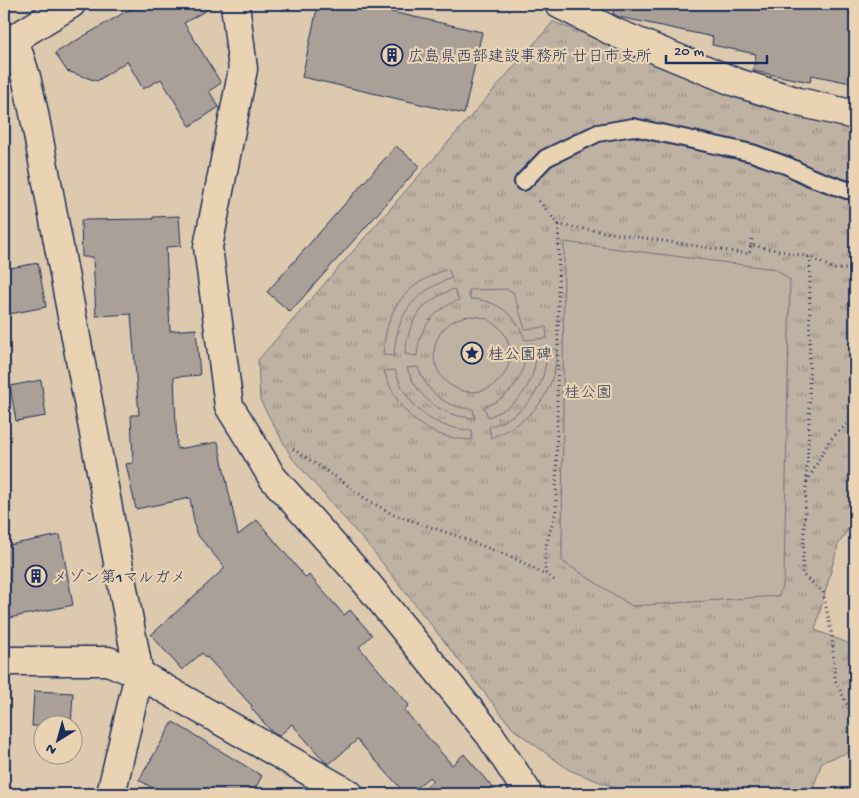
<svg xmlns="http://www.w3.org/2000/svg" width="859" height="798" font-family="'Gochi Hand','Klee One',sans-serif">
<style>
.grass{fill:url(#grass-tufts);stroke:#6e7080}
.garden{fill:#c0b2a2;stroke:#6e7080}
.building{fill:#aaa098;stroke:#1b2f5e}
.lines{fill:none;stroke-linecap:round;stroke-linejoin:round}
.service-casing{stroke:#1b2f5e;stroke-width:20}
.minor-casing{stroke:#1b2f5e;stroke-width:31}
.tertiary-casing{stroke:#1b2f5e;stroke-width:31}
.trunk-casing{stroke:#1b2f5e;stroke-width:31}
.path{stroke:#1b2f5e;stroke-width:3;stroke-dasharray:1 4;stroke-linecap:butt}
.service{stroke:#e9d3b2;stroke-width:16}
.minor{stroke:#e9d3b2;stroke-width:28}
.tertiary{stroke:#e9d3b2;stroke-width:28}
.trunk{stroke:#e9d3b2;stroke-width:28}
.labels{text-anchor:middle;stroke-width:4.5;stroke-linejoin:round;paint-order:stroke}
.poi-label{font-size:16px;fill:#1b2f5e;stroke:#e9d3b2;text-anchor:start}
.park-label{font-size:16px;fill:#344368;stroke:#e9d3b2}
</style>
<defs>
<pattern id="grass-tufts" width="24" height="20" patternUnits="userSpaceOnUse" patternTransform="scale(1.25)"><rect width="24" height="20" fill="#c0b2a2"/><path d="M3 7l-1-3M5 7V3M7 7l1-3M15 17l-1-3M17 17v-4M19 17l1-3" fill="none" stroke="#9b9187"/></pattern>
</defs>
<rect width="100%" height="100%" fill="#ddc9ad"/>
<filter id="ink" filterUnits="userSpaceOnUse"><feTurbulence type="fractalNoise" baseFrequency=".02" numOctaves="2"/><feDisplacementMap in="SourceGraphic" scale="10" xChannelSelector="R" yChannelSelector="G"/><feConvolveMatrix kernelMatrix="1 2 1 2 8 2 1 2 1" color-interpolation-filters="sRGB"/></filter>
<g filter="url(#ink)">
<!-- grass -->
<polygon class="grass" points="553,22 764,100 855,126 855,519 838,545 815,630 855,646 855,750 822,762 811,794 631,794 569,770 513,729 373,551 292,458 260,400 258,360"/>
<!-- garden -->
<g class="garden">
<polygon points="564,242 776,269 790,280 784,580 779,596 632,606 562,561"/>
<path d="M448,269L452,278C413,292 396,315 394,356L383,355C386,309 404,284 448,269Z"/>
<path d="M454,289L459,300C433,310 419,328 417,356L405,354C409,319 421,302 454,289Z"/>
<path d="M506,289L513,292L525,329L546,327L547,338L525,340C516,314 497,300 470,299L469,290Z"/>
<circle cx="472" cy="354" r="38"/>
<path d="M547,349H557C555,395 533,420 491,438L489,427C527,414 546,389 547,349Z"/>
<path d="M526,351H537C533,387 521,404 488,417L484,407C511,397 524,379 526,351Z"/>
<path d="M418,367C427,393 446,408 473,409L475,418C441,417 418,398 407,368Z"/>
<path d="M395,370C407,407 432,429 472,430V440C425,438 399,415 384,371Z"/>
</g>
<!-- building -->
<g class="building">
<polygon points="139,4 217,4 184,23 221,83 209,91 219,107 190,126 161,79 143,89 127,61 97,81 67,71 55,53"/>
<polygon points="318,4 356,4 482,32 464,114 302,77"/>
<polygon points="614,4 824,4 855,10 855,84 812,75 810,82 753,71 756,54 712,45 713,37 619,17 613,14"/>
<polygon points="396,146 420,166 290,312 267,292"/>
<polygon points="179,216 181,246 166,247 170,331 196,329 200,375 174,377 177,449 218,442 238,535 257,520 306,578 309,575 344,615 350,610 372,635 359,647 409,705 404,710 452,765 464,754 498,794 418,794 433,781 429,777 409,794 406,794 357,740 329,764 325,762 292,724 279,736 273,733 251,708 252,706 207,657 206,658 202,653 182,670 151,635 225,568 196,533 190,498 136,509 126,464 133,463 131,415 139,415 131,314 96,316 93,257 82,257 81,220 153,219 153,217"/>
<polygon points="38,263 46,307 4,315 4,269"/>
<polygon points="41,380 46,416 16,421 10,386"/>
<polygon points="60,535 73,605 4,619 4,546"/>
<polygon points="34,691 73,693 71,726 32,726"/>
<polygon points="173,722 262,776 252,794 163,794 139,780"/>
</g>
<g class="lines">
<!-- service casing -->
<g class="service-casing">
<polyline id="service" points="523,182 546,158 598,133 633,127 752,153 788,166 810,177 847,190 855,190"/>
</g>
<!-- minor casing -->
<g class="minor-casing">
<g id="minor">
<polyline points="235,4 243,69 208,247 229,406 249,438 272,477 365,581 490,735 526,790 527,794"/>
<polyline points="559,4 616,33 735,82 799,102 855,115"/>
<polyline points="4,661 108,661 139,674 349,794"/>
</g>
</g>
<!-- tertiary casing -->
<g class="tertiary-casing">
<polyline id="tertiary" points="14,39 26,77 34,113 139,674 111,794"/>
</g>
<!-- trunk casing -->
<g class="trunk-casing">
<polyline id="trunk" points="4,45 71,4"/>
</g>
<!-- path -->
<g class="path">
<polyline points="539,201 559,225"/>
<polyline points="751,245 752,238"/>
<polyline points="810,257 809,425 802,574 823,592 832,636 835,680 855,720"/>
<polyline points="293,449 339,479 366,499 392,514 457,536 516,559 545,575"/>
<polyline points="807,482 829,441 855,416"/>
<polyline points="554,580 545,573 545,549 556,511 559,225 749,254 751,245 810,257 834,269 855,269"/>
</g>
<!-- service -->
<use href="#service" class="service"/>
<!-- minor -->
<use href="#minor" class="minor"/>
<!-- tertiary -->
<use href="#tertiary" class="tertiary"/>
<!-- trunk -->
<use href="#trunk" class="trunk"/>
</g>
</g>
<!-- icons -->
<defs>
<g id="building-ring" transform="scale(1.125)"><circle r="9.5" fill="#e9d3b2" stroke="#1b2f5e" stroke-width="1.5"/><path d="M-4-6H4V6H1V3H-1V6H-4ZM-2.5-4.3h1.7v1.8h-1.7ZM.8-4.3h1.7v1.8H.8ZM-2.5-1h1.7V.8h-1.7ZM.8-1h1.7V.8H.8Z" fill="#1b2f5e"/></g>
<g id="sight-ring" transform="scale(1.125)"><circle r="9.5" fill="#e9d3b2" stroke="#1b2f5e" stroke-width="1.5"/><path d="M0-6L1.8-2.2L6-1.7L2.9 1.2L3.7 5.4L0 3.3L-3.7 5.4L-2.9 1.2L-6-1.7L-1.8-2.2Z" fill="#1b2f5e"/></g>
</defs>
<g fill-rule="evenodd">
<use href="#building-ring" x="392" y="55"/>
<use href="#sight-ring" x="472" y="353"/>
<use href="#building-ring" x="36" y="576"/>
</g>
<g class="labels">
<!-- poi labels -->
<g class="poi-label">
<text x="408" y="61">広島県西部建設事務所 廿日市支所</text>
<text x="488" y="359">桂公園碑</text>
<text x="52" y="582">メゾン第1マルガメ</text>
</g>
<!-- park labels -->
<g class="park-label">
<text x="588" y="397">桂公園</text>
</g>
</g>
<!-- margin -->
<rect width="859" height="798" fill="none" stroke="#e9d3b2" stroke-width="20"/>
<rect x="10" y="10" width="839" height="778" fill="none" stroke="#1b2f5e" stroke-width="2" filter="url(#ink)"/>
<!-- north arrow -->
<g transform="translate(58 740) rotate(217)"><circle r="24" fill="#e9d3b2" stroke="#979190"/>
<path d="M0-4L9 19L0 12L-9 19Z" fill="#1b2f5e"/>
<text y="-8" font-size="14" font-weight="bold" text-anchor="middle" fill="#1b2f5e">N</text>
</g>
<!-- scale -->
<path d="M666 55v8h101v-8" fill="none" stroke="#1b2f5e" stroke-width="2.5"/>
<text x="674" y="55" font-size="15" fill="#1b2f5e" stroke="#e9d3b2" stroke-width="4" paint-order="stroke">20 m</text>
</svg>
